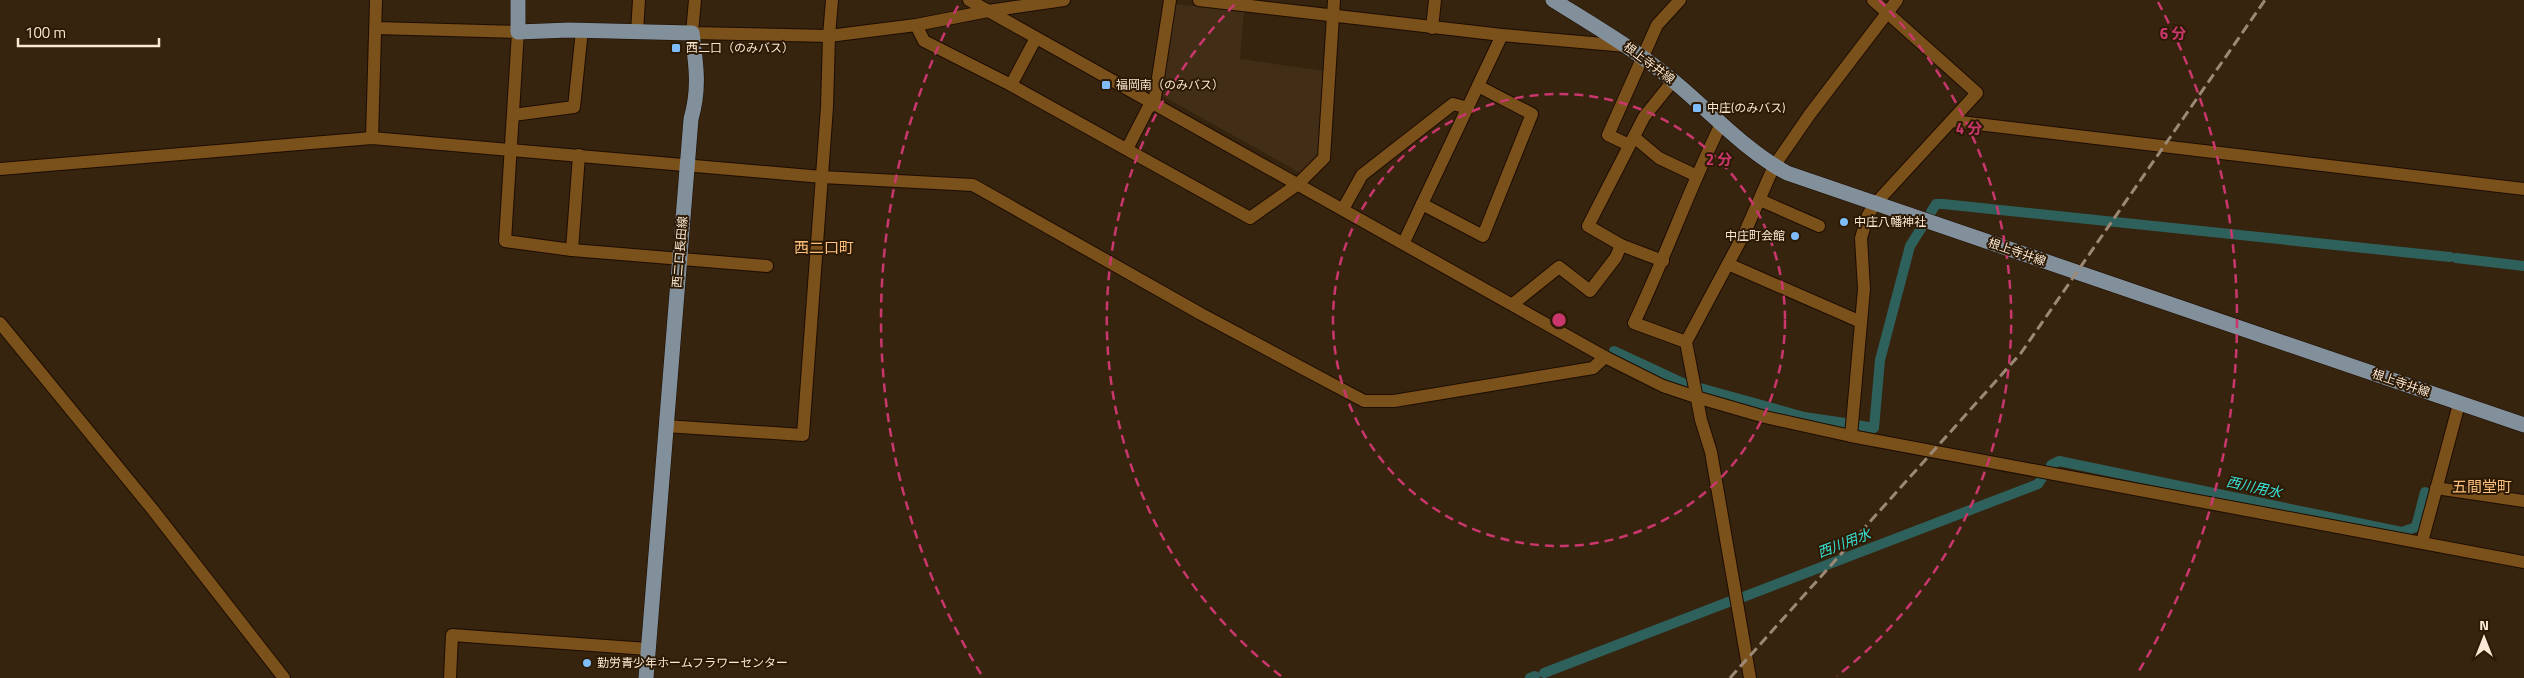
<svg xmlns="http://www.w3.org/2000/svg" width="2524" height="678" font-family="'Titillium Web','Noto Sans JP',sans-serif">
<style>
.built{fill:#422e16}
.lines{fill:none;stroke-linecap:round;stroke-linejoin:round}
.canal{stroke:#2e605c;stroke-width:10}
.minor-casing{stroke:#1d0c00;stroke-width:14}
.major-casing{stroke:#1d0c00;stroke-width:16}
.minor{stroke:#7a501b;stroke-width:12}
.major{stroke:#81909a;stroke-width:15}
.rail{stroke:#9b8975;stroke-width:3;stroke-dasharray:10 5;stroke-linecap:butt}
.ring{fill:none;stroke:#ca376d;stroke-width:2.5;stroke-dasharray:9 6}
.poi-dot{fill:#7ebdf9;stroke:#2c1a05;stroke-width:2}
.labels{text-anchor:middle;stroke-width:4;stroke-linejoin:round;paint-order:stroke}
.poi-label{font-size:12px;fill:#fae7d4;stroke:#2c1a05;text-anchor:start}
.street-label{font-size:12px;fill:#fae7d4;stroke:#2c1a05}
.water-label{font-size:14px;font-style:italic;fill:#38e2d6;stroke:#2c1a05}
.quarter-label{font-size:15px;fill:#fdc07d;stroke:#2c1a05}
.centre{fill:#ca376d;stroke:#2c1a05;stroke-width:2.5}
.ring-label{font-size:15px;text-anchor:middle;font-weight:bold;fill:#ca376d;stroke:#2c1a05;stroke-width:4;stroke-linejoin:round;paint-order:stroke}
</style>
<rect width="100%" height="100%" fill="#36240f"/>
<!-- built -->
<polygon class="built" points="1174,4 1244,11 1240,59 1324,71 1320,155 1302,174 1163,96"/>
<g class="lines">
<!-- canal -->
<g class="canal">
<polyline points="1931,212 1936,204 1943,204 2450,257"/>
<polyline points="2456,258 2524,266"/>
<polyline points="1614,351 1685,384"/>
<polyline points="1700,388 1804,417 1845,423"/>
<polyline points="1856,425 1874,428 1880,360 1910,246 1922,227"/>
<polyline points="2051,465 2059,461 2402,532 2416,527 2425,492"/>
<polyline points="1738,599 2038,484 2042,478"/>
<polyline points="1544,673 1731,601"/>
<polyline points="1530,678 1535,676"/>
</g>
<!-- minor casing -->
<g class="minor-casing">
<g id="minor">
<polyline points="695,0 692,33 829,36 916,25 988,11 1064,0"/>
<polyline points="969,0 1605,357 1663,386 1696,397 1765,417 1851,436 2524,562"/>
<polyline points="1199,0 1502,35 1626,46"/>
<polyline points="916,25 924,41 1011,85 1250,218 1298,184 1324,158 1334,0"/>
<polyline points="376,28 518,32 505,241 572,250 767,266"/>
<polyline points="1432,28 1435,0"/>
<polyline points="637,32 639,0"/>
<polyline points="1011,85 1036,38"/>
<polyline points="513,115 574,107 582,30"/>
<polyline points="1952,121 2524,189"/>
<polyline points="1634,137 1659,158 1697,176"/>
<polyline points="372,138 376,0"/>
<polyline points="1629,145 1608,135 1657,25 1680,0"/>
<polyline points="1127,149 1148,108 1154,104 1170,0"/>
<polyline points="0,169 372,138 822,177 973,185 1201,314 1364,401 1394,401 1593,368 1605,357"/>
<polyline points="1760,200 1819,226"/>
<polyline points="1422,204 1483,236 1532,114 1478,86"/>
<polyline points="1343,209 1362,175 1453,104 1468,108"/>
<polyline points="1404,242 1502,35"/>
<polyline points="572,250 579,155"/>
<polyline points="1663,261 1621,245 1588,226 1644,117 1673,81"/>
<polyline points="1728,264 1861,322"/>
<polyline points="1513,304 1559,267 1590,291 1616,257 1621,245"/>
<polyline points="0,323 153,510 284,678"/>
<path d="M1686,342L1634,323C1665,258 1689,189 1721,124"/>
<polyline points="665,426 803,435 827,107 829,36 832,0"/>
<polyline points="1851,436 1864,289 1861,238 1868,215 1875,204 1977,93 1873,0"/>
<polyline points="2436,488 2524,501"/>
<polyline points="2422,542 2459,404"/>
<polyline points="450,678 452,635 648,649"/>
<polyline points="1750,678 1711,452 1701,420 1686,342 1745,232 1774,166 1810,114 1897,0"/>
</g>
</g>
<!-- major casing -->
<g class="major-casing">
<g id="major">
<path d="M518,0V32L569,30L692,33C696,64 700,88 691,119L646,678"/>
<path d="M1553,0C1593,25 1634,49 1671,79C1709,110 1744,150 1787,173L2524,425"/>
</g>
</g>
<!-- minor -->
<use href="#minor" class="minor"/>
<!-- major -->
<use href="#major" class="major"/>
<!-- rail -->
<polyline class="rail" points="1730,678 2021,353 2265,0"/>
</g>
<!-- distance rings -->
<g class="ring">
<circle cx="1559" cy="320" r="226"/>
<path d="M1281 676A452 452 0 0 1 1239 0M1879 0A452 452 0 0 1 1837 676"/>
<path d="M981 674A678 678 0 0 1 960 2M2158 2A678 678 0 0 1 2137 674"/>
</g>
<!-- markers -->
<g class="poi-dot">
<rect x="671" y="43" width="10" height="10" rx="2.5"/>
<rect x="1101" y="80" width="10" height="10" rx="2.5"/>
<rect x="1692" y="103" width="10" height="10" rx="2.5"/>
<circle cx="1844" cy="222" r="5"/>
<circle cx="1795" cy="236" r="5"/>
<circle cx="587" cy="663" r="5"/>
</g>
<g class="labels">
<!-- poi labels -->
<g class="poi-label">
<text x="686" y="52">西二口（のみバス）</text>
<text x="1116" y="89">福岡南（のみバス）</text>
<text x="1707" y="112">中庄(のみバス)</text>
<text x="1854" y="226">中庄八幡神社</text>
<text x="1785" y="240" text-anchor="end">中庄町会館</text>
<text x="597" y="667">勤労青少年ホームフラワーセンター</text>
</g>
<!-- street labels -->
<g class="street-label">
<text transform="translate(1649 63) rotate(37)" y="4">根上寺井線</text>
<text transform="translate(680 252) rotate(-85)" y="4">西二口長田線</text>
<text transform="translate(2017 252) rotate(19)" y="4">根上寺井線</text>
<text transform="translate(2401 383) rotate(19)" y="4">根上寺井線</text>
</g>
<!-- water labels -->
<g class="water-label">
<text transform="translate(2254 487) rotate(12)" y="5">西川用水</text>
<text transform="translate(1844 543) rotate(-21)" y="5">西川用水</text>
</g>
<!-- quarter labels -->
<g class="quarter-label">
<text x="824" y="253">西二口町</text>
<text x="2482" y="492">五間堂町</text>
</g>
</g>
<circle cx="1559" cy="320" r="8" class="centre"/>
<g class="ring-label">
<text x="2173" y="39">6 分</text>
<text x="1969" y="134">4 分</text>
<text x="1719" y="165">2 分</text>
</g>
<!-- north arrow -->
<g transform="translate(2484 638)" stroke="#2c1a05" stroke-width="4" paint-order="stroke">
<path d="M0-4L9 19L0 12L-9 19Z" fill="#fae7d4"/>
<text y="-8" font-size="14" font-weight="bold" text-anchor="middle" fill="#fae7d4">N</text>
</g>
<!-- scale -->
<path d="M18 38v8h141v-8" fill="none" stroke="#fae7d4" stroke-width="2.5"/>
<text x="25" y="38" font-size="15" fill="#fae7d4" stroke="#2c1a05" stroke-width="4" paint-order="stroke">100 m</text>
</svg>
